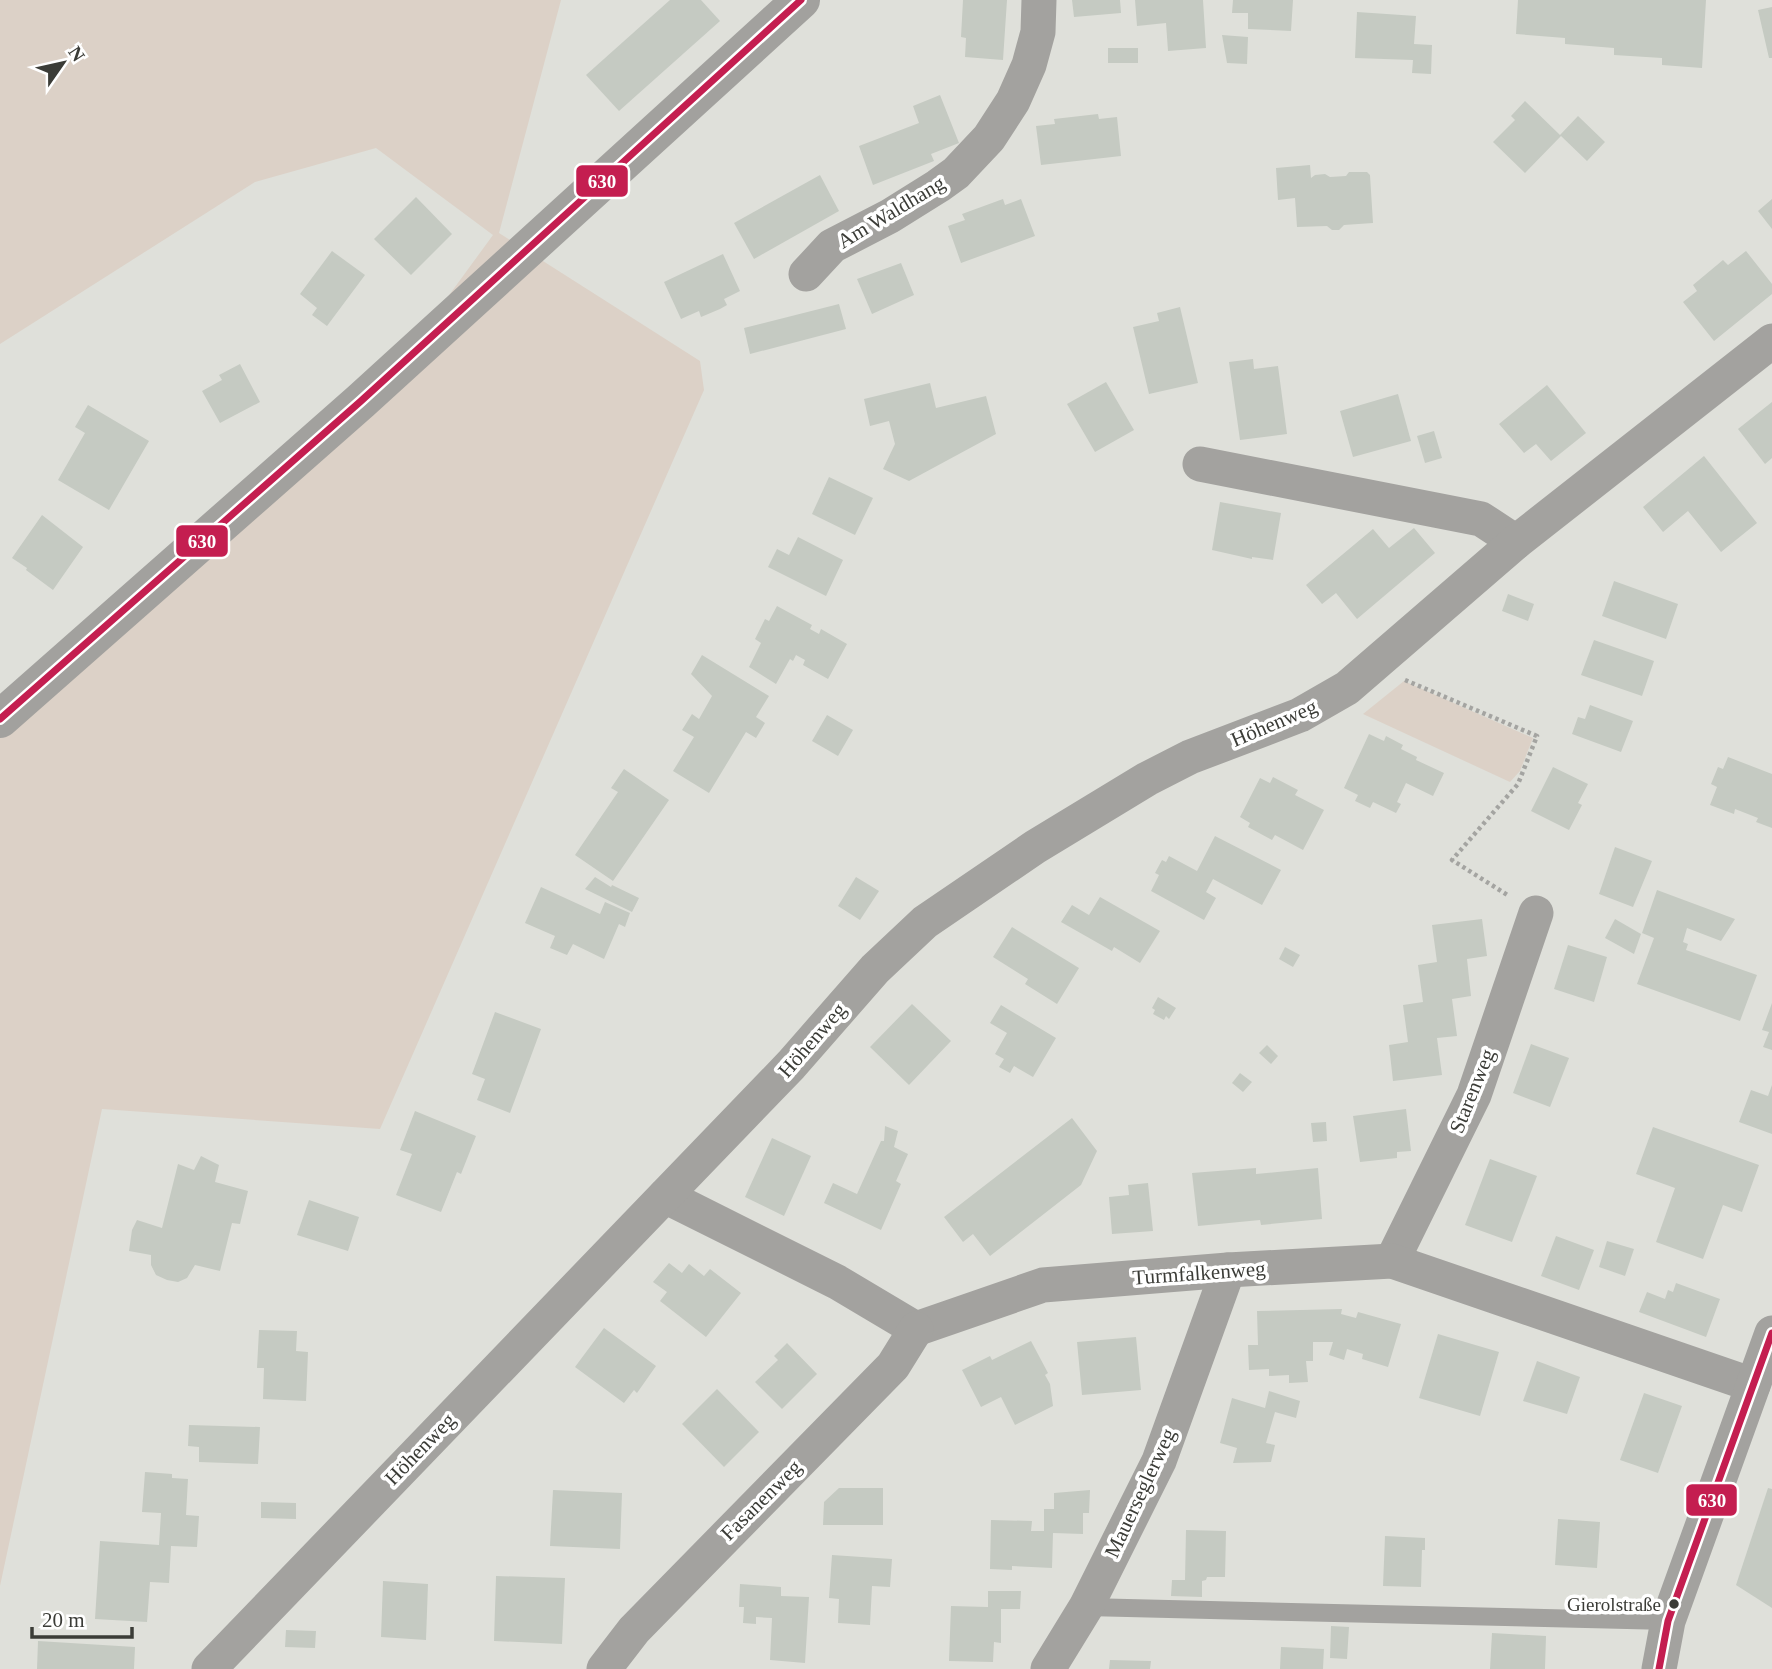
<svg xmlns="http://www.w3.org/2000/svg" width="1772" height="1669" font-family="'Times New Roman',serif">
<style>
.green{fill:#dcd1c7}
.building{fill:#c5cac2}
.lines{fill:none;stroke-linecap:round;stroke-linejoin:round}
.path{stroke:#a4a4a1;stroke-width:4.5;stroke-dasharray:3.5 3.5;stroke-linecap:butt}
.lane{stroke:#a3a29f;stroke-width:18}
.street{stroke:#a3a29f;stroke-width:35}
.secondary{stroke:#a2a19e;stroke-width:38}
.bus-1-casing{stroke:#fff;stroke-width:12}
.bus-1{stroke:#c41e50;stroke-width:7}
.bus-dot{fill:#3b3c37;stroke:#fff;stroke-width:2.5}
.labels{text-anchor:middle;stroke-width:7;stroke-linejoin:round;paint-order:stroke}
.bus-label{font-size:19px;fill:#3b3c37;stroke:#fff;text-anchor:end}
.street-label{font-size:21px;fill:#3b3c37;stroke:#fff}
.line-badge{stroke:#fff;stroke-width:2.5}
.badge-label{font-size:19px;text-anchor:middle;font-weight:bold;fill:#fff}
</style>
<rect width="100%" height="100%" fill="#dfe0da"/>
<!-- green -->
<g class="green">
<polygon points="0,0 561,0 499,233 700,361 704,390 380,1129 102,1109 0,1586 0,730 379,391 493,235 376,148 255,182 0,344"/>
<polygon points="1404,681 1533,738 1520,771 1510,782 1363,714"/>
</g>
<!-- building -->
<g class="building">
<polygon points="670,0 701,0 720,21 619,111 586,75"/>
<polygon points="963,0 1007,0 1003,60 965,57 966,38 961,37"/>
<polygon points="1072,0 1120,0 1121,13 1074,17"/>
<polygon points="1135,0 1203,0 1206,48 1168,51 1166,23 1137,26"/>
<polygon points="1233,0 1293,0 1291,31 1248,29 1248,13 1232,13"/>
<polygon points="1518,0 1706,0 1702,68 1662,65 1662,58 1614,55 1614,48 1565,44 1565,38 1516,34"/>
<polygon points="1772,7 1772,58 1769,58 1758,10"/>
<polygon points="1357,12 1416,16 1414,44 1432,45 1431,74 1412,73 1413,60 1355,58"/>
<polygon points="1222,35 1248,37 1247,64 1227,63"/>
<rect x="1108" y="48" width="30" height="15"/>
<polygon points="940,95 959,143 931,154 934,161 873,185 859,146 919,123 913,106"/>
<polygon points="1525,101 1560,135 1578,116 1605,142 1587,161 1561,136 1525,173 1493,142 1515,120 1511,116"/>
<polygon points="1098,114 1099,119 1117,117 1121,156 1041,165 1036,126 1055,124 1054,119"/>
<polygon points="1310,165 1311,178 1315,175 1325,174 1330,177 1346,176 1349,172 1367,172 1370,175 1373,223 1344,225 1339,230 1332,230 1327,226 1297,227 1295,198 1278,200 1276,168"/>
<polygon points="820,175 839,211 754,259 734,223"/>
<polygon points="416,197 452,234 411,275 374,239"/>
<polygon points="1003,199 1005,205 1021,199 1035,236 961,263 948,226 965,220 962,214"/>
<polygon points="1772,199 1772,229 1758,211"/>
<polygon points="332,251 365,275 327,326 312,315 317,308 300,294"/>
<polygon points="1746,251 1772,284 1772,294 1714,341 1683,302 1697,291 1693,285 1723,260 1728,265"/>
<polygon points="723,254 740,291 724,299 727,305 720,309 701,317 699,311 681,319 664,282"/>
<polygon points="901,263 914,295 872,314 857,279"/>
<polygon points="839,304 846,329 750,354 744,328"/>
<polygon points="1180,307 1198,383 1149,394 1133,327 1159,321 1157,313"/>
<polygon points="1253,359 1254,369 1278,366 1287,434 1240,440 1229,362"/>
<polygon points="240,364 260,402 220,423 202,391 222,380 219,375"/>
<polygon points="1106,382 1134,430 1095,452 1067,404"/>
<polygon points="930,383 936,408 986,396 996,434 909,481 883,469 895,444 889,421 870,426 864,399"/>
<polygon points="1547,385 1586,433 1551,461 1536,444 1524,453 1499,424"/>
<polygon points="1398,394 1411,441 1353,457 1340,411"/>
<polygon points="1772,402 1772,458 1765,464 1738,429"/>
<polygon points="88,405 149,441 109,510 58,480 85,433 75,427"/>
<polygon points="1434,431 1442,458 1425,463 1417,436"/>
<polygon points="1704,456 1757,523 1721,552 1688,511 1663,532 1643,507"/>
<polygon points="829,477 873,498 855,535 812,514"/>
<polygon points="1220,502 1281,513 1273,560 1252,557 1252,559 1212,550"/>
<polygon points="42,515 83,547 53,590 26,570 27,568 12,558"/>
<polygon points="1414,528 1435,553 1357,619 1336,593 1322,604 1306,585 1373,529 1389,548"/>
<polygon points="798,537 843,560 826,596 768,567 777,549 789,555"/>
<polygon points="1614,581 1678,604 1666,639 1602,616"/>
<polygon points="1508,594 1534,604 1528,621 1502,611"/>
<polygon points="777,606 812,625 810,629 819,634 821,629 847,644 828,679 803,665 805,660 796,655 793,661 790,659 776,684 749,667 761,643 755,639 765,619 769,621"/>
<polygon points="1594,640 1654,661 1642,696 1581,675"/>
<polygon points="702,655 769,696 756,717 765,723 756,738 746,732 709,793 673,771 694,737 682,730 692,714 699,719 712,696 691,674"/>
<polygon points="1590,705 1633,721 1621,752 1572,734 1578,717 1585,719"/>
<polygon points="827,715 853,730 838,756 812,741"/>
<polygon points="1369,734 1384,741 1386,736 1403,745 1401,749 1417,757 1416,760 1444,773 1433,796 1406,783 1397,802 1401,804 1396,813 1373,802 1370,808 1355,801 1358,795 1344,788"/>
<polygon points="1728,757 1772,774 1772,828 1756,822 1758,818 1735,809 1734,814 1710,805 1717,787 1711,784 1718,767 1723,769"/>
<polygon points="1553,767 1588,784 1578,803 1582,805 1569,830 1531,811"/>
<polygon points="624,769 669,800 613,881 575,855 618,792 611,788"/>
<polygon points="1273,777 1298,790 1295,795 1324,810 1303,850 1275,835 1272,840 1248,827 1250,823 1240,817 1260,778 1270,783"/>
<polygon points="1215,836 1281,870 1262,905 1213,879 1206,892 1216,898 1204,920 1151,891 1159,875 1155,873 1162,860 1166,862 1169,856 1197,871"/>
<polygon points="1615,847 1652,861 1633,907 1599,894"/>
<polygon points="595,877 611,887 612,885 639,898 632,912 585,889"/>
<polygon points="856,877 879,891 860,920 838,906"/>
<polygon points="541,887 600,914 605,902 630,913 625,927 619,924 604,959 573,944 567,955 550,948 555,936 525,923"/>
<polygon points="1657,890 1735,919 1721,941 1687,928 1683,942 1688,944 1686,950 1757,975 1740,1021 1637,984 1654,938 1642,933"/>
<polygon points="1100,897 1160,931 1140,963 1114,947 1112,951 1061,922 1072,905 1089,915"/>
<polygon points="1482,919 1487,956 1467,959 1471,996 1452,999 1457,1036 1437,1038 1442,1075 1393,1081 1389,1045 1408,1042 1403,1005 1423,1002 1418,965 1437,962 1432,925"/>
<polygon points="1615,919 1641,934 1634,954 1605,938"/>
<polygon points="1012,927 1079,968 1057,1004 1025,984 1028,979 993,957"/>
<polygon points="1568,945 1607,957 1594,1002 1554,989"/>
<polygon points="1285,947 1300,955 1293,967 1279,959"/>
<polygon points="1158,997 1176,1008 1169,1019 1166,1016 1164,1020 1153,1014 1155,1010 1152,1008"/>
<polygon points="1772,1003 1772,1050 1763,1047 1769,1032 1762,1030"/>
<polygon points="912,1004 951,1041 909,1085 870,1047"/>
<polygon points="1001,1005 1056,1038 1033,1077 1014,1066 1010,1073 999,1067 1004,1059 995,1054 1007,1033 990,1023"/>
<polygon points="495,1012 541,1029 510,1113 477,1100 485,1079 472,1074"/>
<polygon points="1531,1044 1569,1058 1550,1107 1513,1093"/>
<polygon points="1267,1045 1278,1056 1271,1064 1259,1053"/>
<polygon points="1240,1073 1252,1082 1243,1092 1232,1083"/>
<polygon points="1772,1085 1772,1134 1739,1122 1751,1090 1768,1096"/>
<polygon points="1406,1109 1411,1151 1397,1152 1397,1158 1360,1162 1353,1116"/>
<polygon points="415,1111 476,1136 461,1174 457,1172 441,1212 396,1195 412,1154 400,1150"/>
<polygon points="1072,1118 1097,1151 1081,1185 990,1256 973,1234 963,1242 944,1217"/>
<polygon points="1326,1122 1327,1141 1313,1142 1311,1123"/>
<polygon points="885,1126 898,1131 894,1147 908,1154 896,1181 901,1184 881,1230 824,1203 833,1183 857,1194 881,1141 884,1141"/>
<polygon points="1653,1127 1759,1165 1742,1212 1723,1205 1703,1259 1656,1242 1675,1188 1636,1174"/>
<polygon points="772,1138 811,1156 784,1216 745,1197"/>
<polygon points="201,1156 219,1165 215,1182 248,1191 240,1224 232,1223 220,1271 195,1265 187,1278 178,1282 167,1280 156,1275 151,1265 151,1255 129,1251 132,1230 137,1220 162,1228 178,1164 194,1170"/>
<polygon points="1490,1159 1537,1176 1512,1242 1465,1225"/>
<polygon points="1256,1168 1256,1174 1318,1168 1322,1219 1261,1225 1260,1220 1198,1226 1192,1173"/>
<polygon points="1148,1183 1153,1231 1112,1234 1109,1197 1129,1195 1128,1185"/>
<polygon points="309,1200 359,1217 348,1251 297,1235"/>
<polygon points="1556,1236 1594,1250 1579,1290 1541,1276"/>
<polygon points="1607,1241 1634,1249 1625,1276 1599,1267"/>
<polygon points="669,1263 682,1273 689,1264 704,1276 710,1269 741,1293 706,1337 660,1301 667,1292 653,1282"/>
<polygon points="1676,1283 1720,1299 1706,1337 1639,1312 1647,1292 1665,1299 1668,1290 1673,1292"/>
<polygon points="1342,1309 1341,1314 1356,1318 1358,1312 1401,1324 1388,1367 1362,1359 1363,1354 1347,1349 1344,1360 1329,1355 1333,1342 1313,1342 1313,1361 1306,1361 1308,1382 1289,1383 1289,1375 1269,1376 1269,1369 1249,1370 1248,1345 1258,1345 1257,1311"/>
<polygon points="604,1328 656,1366 637,1393 634,1390 624,1403 575,1367"/>
<polygon points="259,1330 297,1331 296,1351 308,1352 306,1401 263,1399 264,1368 257,1368"/>
<polygon points="1438,1334 1499,1352 1480,1416 1419,1398"/>
<polygon points="1136,1337 1141,1390 1082,1395 1077,1342"/>
<polygon points="1031,1341 1048,1373 1045,1375 1050,1384 1053,1406 1015,1425 1001,1397 981,1407 962,1370 990,1356 992,1360"/>
<polygon points="787,1343 817,1374 782,1409 755,1382 778,1360 774,1356"/>
<polygon points="1537,1361 1580,1377 1567,1414 1523,1401"/>
<polygon points="717,1389 759,1432 724,1467 682,1424"/>
<polygon points="1269,1391 1300,1401 1296,1418 1275,1412 1266,1443 1275,1445 1271,1462 1233,1463 1237,1448 1220,1443 1232,1398 1265,1408"/>
<polygon points="1644,1393 1682,1406 1658,1473 1620,1460"/>
<polygon points="189,1425 260,1427 258,1464 199,1462 199,1447 188,1446"/>
<polygon points="145,1472 172,1474 172,1478 188,1479 186,1515 199,1516 197,1547 171,1546 169,1583 150,1582 147,1622 95,1619 100,1541 159,1545 161,1513 142,1512"/>
<polygon points="839,1488 883,1488 883,1525 823,1525 824,1502"/>
<polygon points="1768,1488 1772,1489 1772,1608 1736,1585"/>
<polygon points="553,1490 622,1493 620,1549 550,1546"/>
<polygon points="1090,1490 1089,1513 1083,1513 1083,1534 1053,1533 1052,1568 1012,1566 1012,1570 990,1569 991,1520 1032,1521 1031,1531 1044,1531 1044,1509 1054,1509 1054,1493"/>
<polygon points="261,1502 296,1503 296,1519 261,1518"/>
<polygon points="1558,1519 1600,1522 1597,1568 1555,1565"/>
<polygon points="1186,1530 1226,1531 1225,1577 1207,1577 1206,1580 1202,1581 1202,1597 1171,1596 1172,1580 1185,1580"/>
<polygon points="1385,1536 1425,1538 1425,1550 1422,1550 1421,1587 1383,1586"/>
<polygon points="832,1555 892,1559 890,1587 872,1586 870,1625 838,1623 839,1599 829,1598"/>
<polygon points="496,1576 565,1578 562,1644 494,1641"/>
<polygon points="383,1581 428,1584 426,1640 381,1637"/>
<polygon points="740,1584 781,1587 781,1596 809,1597 805,1663 770,1660 772,1618 756,1617 756,1624 743,1623 744,1607 739,1607"/>
<polygon points="988,1591 1021,1591 1020,1609 1001,1609 1001,1643 994,1642 993,1662 949,1661 951,1606 988,1607"/>
<polygon points="1331,1626 1349,1627 1347,1659 1330,1658"/>
<polygon points="286,1630 316,1631 315,1648 285,1647"/>
<polygon points="1492,1633 1546,1636 1545,1669 1490,1669"/>
<polygon points="38,1641 135,1647 134,1669 37,1669"/>
<polygon points="1281,1647 1324,1649 1323,1669 1280,1669"/>
<polygon points="1110,1660 1151,1661 1150,1669 1109,1669"/>
</g>
<g class="lines">
<!-- path -->
<polyline class="path" points="1405,680 1537,736 1518,784 1452,860 1509,896"/>
<!-- lane -->
<polyline class="lane" points="1086,1607 1668,1621"/>
<!-- street -->
<g class="street">
<polyline points="806,274 832,246 890,216 938,186 956,173 989,138 1013,101 1029,65 1038,32 1039,0"/>
<polyline points="1200,464 1481,519 1516,542"/>
<polyline points="665,1196 837,1282 916,1329"/>
<polyline points="1392,1261 1474,1095 1536,913"/>
<polyline points="916,1329 1043,1285 1228,1270 1392,1261 1753,1385"/>
<polyline points="209,1669 791,1065 875,969 925,922 1035,847 1147,779 1190,757 1300,715 1347,688 1516,542 1772,341"/>
<polyline points="604,1669 634,1630 893,1366 916,1329"/>
<polyline points="1048,1669 1086,1607 1159,1461 1228,1270"/>
<polyline points="1659,1669 1668,1621 1772,1333"/>
</g>
<!-- secondary -->
<polyline class="secondary" points="0,719 361,401 801,0"/>
<!-- bus-1 casing -->
<g class="bus-1-casing">
<g id="bus-1">
<polyline points="0,719 361,401 801,0"/>
<polyline points="1659,1669 1668,1621 1772,1333"/>
</g>
</g>
<!-- bus-1 -->
<use href="#bus-1" class="bus-1"/>
</g>
<!-- markers -->
<circle class="bus-dot" cx="1674" cy="1604" r="6"/>
<g class="labels">
<!-- bus labels -->
<g class="bus-label">
<text x="1661" y="1611">Gierolstraße</text>
</g>
<!-- street labels -->
<g class="street-label">
<text transform="translate(891 212) rotate(-31)" y="7">Am Waldhang</text>
<text transform="translate(1274 723) rotate(-23)" y="7">Höhenweg</text>
<text transform="translate(812 1040) rotate(-49)" y="7">Höhenweg</text>
<text transform="translate(1472 1091) rotate(-68)" y="7">Starenweg</text>
<text transform="translate(1199 1273) rotate(-4)" y="7">Turmfalkenweg</text>
<text transform="translate(420 1449) rotate(-46)" y="7">Höhenweg</text>
<text transform="translate(1140 1493) rotate(-65)" y="7">Mauerseglerweg</text>
<text transform="translate(761 1500) rotate(-45)" y="7">Fasanenweg</text>
</g>
</g>
<g class="line-badge">
<rect x="575" y="164" width="54" height="34" rx="7" fill="#c41e50"/>
<rect x="175" y="524" width="54" height="34" rx="7" fill="#c41e50"/>
<rect x="1685" y="1483" width="53" height="34" rx="7" fill="#c41e50"/>
</g>
<g class="badge-label">
<text x="602" y="188">630</text>
<text x="202" y="548">630</text>
<text x="1712" y="1507">630</text>
</g>
<!-- north arrow -->
<g transform="translate(63 63) rotate(56)" stroke="#ffffff" stroke-width="5" paint-order="stroke">
<path d="M0-5L12 26L0 18L-12 26Z" fill="#3b3c37"/>
<text y="-10" font-size="19" font-weight="bold" text-anchor="middle" fill="#3b3c37">N</text>
</g>
<!-- scale -->
<path d="M32 1627v10h100v-10" fill="none" stroke="#3b3c37" stroke-width="3.5"/>
<text x="42" y="1627" font-size="21" fill="#3b3c37" stroke="#ffffff" stroke-width="5" paint-order="stroke">20 m</text>
</svg>
